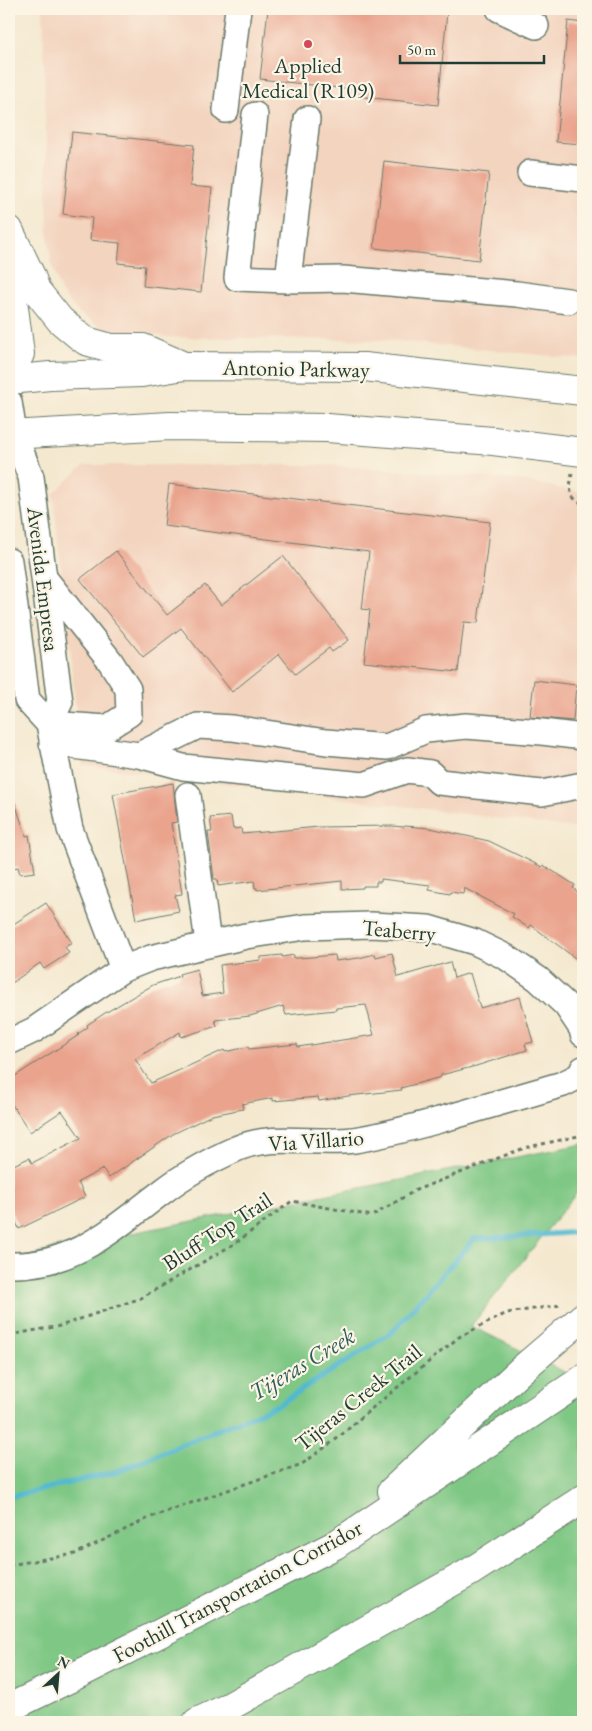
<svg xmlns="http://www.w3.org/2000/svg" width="592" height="1731" font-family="'EB Garamond',serif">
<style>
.built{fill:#f3d4bf}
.green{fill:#7ec784;stroke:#4e825c}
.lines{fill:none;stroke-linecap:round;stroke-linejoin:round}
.stream{stroke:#52b9cf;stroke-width:5.5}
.building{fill:#eaa48e;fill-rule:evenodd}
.minor-casing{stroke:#6a796a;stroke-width:28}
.major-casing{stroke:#6a796a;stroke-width:30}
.highway-casing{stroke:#6a796a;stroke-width:30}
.path{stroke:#6a796a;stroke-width:3;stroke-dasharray:4 4;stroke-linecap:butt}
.minor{stroke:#fff;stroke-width:25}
.major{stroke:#fff;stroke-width:28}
.highway{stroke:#fff;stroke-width:28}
.poi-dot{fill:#d1495b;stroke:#fcf5e5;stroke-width:2}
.labels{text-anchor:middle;stroke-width:4.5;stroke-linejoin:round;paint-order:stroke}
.poi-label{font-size:22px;fill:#1f3d34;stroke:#fcf5e5}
.street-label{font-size:22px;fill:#1f3d34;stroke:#fcf5e5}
.water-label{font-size:24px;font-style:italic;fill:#2c5c5b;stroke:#fcf5e5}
</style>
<rect width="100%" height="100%" fill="#fcf5e5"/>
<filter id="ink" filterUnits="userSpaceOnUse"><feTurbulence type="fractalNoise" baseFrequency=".02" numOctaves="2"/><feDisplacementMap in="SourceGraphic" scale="10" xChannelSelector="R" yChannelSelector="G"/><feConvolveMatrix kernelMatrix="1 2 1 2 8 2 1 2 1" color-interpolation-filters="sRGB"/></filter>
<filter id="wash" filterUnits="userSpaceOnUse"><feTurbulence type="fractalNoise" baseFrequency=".0096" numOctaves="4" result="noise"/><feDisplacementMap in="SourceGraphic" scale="20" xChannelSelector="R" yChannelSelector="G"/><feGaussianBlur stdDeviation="1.12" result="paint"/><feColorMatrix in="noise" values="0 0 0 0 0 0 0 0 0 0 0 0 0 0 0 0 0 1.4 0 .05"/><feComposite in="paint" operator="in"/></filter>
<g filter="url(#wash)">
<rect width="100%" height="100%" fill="#f4e8cf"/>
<!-- built -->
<g class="built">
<polygon points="43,9 583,9 583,359 386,340 165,337 143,332 124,334 99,326 78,312 61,292 52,265 48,239"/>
<polygon points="84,465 329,465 520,480 583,493 583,829 82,765 53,494"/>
</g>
<!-- green -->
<polygon class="green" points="583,1144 583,1185 471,1326 583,1381 583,1722 9,1722 9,1263 56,1248"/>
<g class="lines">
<!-- stream -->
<polyline class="stream" points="9,1497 115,1472 278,1405 392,1332 474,1239 583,1232"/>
</g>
<g id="blocks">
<!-- building -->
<g class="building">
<polygon points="268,9 419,9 447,12 438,105 346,95 347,89 260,79"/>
<polygon points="568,21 583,23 583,144 556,142"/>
<polygon points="72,132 194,145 190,186 212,188 201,292 143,286 145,266 118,263 120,243 90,240 92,218 63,214"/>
<polygon points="384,161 489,173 479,260 374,248"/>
<polygon points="169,484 490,522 478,623 464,622 458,672 364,662 370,610 362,609 369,552 164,526"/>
<polygon points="116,551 167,615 205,585 221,605 283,556 349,640 332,652 329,648 295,674 279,654 232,692 181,628 143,657 80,579"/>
<polygon points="534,680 576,685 573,721 530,717"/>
<polygon points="173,783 177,822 171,823 182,894 175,895 179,911 136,920 113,794"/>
<polygon points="9,794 12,794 26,836 29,835 35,872 20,874 18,867 9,869"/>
<polygon points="231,816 233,829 241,828 242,834 319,827 392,826 404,827 405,826 430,828 489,841 542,867 543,865 575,885 573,888 583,896 583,964 531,925 529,928 512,917 514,914 464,888 463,894 451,892 450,894 429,890 430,885 381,879 381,882 376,882 376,886 363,886 363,888 342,889 342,881 257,890 257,888 255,888 254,881 218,886 217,879 214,879 208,832 212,832 210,818"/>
<polygon points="46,903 72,943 65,947 69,953 44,969 40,963 9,985 9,927"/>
<path d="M392,953L398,977L450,962L454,978L470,973L480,1008L520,997L533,1042L525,1044L527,1050L476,1066L441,1075V1077L401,1088L402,1090L348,1096L319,1101L318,1097L273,1101V1098L242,1104L243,1109L212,1115L173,1134L109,1178L103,1169L78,1182L85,1197L19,1229L9,1206V1167L29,1158L32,1163L81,1138L62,1111L30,1132L9,1100V1080L79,1035L78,1034L88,1027L87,1025L105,1013L153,985L180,976L179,974L197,969L202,996L223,993L220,965L261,960V957L282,955V957L294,955V958H299L335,955L336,961L359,958L375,954L376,957ZM366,1005L374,1035L298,1047L297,1044L249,1049L248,1047L225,1052L224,1050L151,1083L135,1059L180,1032L181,1037L217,1026L215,1020L250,1016L283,1006L286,1015L336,1010V1008Z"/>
</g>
</g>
</g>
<g filter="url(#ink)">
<use href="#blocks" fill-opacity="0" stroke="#6a796a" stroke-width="1"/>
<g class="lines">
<!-- minor casing -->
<g class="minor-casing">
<g id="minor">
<polyline points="499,9 536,26"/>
<polyline points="226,110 238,9"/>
<polyline points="255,115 237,278 288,280 343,279 517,294 568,301"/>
<polyline points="530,173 583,179"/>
<polyline points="288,280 307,119"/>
<polyline points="9,402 14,434 31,477 60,702 49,724"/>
<polyline points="9,561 27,700 49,724 70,829 123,969"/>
<polyline points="45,579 110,661 128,689 129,714 107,728 49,724"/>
<polyline points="52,743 139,755 183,767 364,785 407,770 430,773 439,782 542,793 583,785"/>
<polyline points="139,755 198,726 232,728 326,742 387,747 426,730 466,726 542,732 583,737"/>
<polyline points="188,795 208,943"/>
<polyline points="9,1042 34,1030 123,969 151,958 246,936 305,927 371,925 428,928 475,942 506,957 538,979 566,1005 582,1029 583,1034"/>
<path d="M9,1265C74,1267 114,1228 162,1192C185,1174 211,1160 238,1148C275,1133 316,1145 354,1140C388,1135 421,1125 454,1116C490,1105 527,1095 563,1084L581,1075L583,1069"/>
</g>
</g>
<!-- major casing -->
<g class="major-casing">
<g id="major">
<polyline points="9,230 31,276 36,290 60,320 78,335 86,341 111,348 143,348 184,366"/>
<polyline points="9,269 20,354 9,374"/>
<polyline points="9,380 50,376 142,373 184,366 364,367 583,391"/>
<polyline points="9,435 170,426 327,428 493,441 583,452"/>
</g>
</g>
<!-- highway casing -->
<g class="highway-casing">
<g id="highway">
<polyline points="392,1491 520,1371 583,1317"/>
<polyline points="9,1708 81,1673 335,1545 583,1379"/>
<polyline points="197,1722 225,1709 470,1572 583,1499"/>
</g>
</g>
<!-- path -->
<g class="path">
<path d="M572,473C570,486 567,499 583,503"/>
<polyline points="9,1335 60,1326 141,1298 234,1244 292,1201 372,1216 416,1190 524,1148 583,1135"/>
<polyline points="9,1565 75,1554 151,1517 302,1464 338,1438 365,1414 459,1337 507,1313 561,1305"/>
</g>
<!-- minor -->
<use href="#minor" class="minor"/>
<!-- major -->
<use href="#major" class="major"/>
<!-- highway -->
<use href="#highway" class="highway"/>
</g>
</g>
<!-- markers -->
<circle class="poi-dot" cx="308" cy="44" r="5"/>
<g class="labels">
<!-- poi labels -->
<g class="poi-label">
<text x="308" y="73">Applied<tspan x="308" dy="25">Medical (R109)</tspan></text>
</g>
<!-- street labels -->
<g class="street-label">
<text transform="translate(296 368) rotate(1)" y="8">Antonio Parkway</text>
<text transform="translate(44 579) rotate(83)" y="8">Avenida Empresa</text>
<text transform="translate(399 930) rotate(5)" y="8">Teaberry</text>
<text transform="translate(316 1140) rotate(-4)" y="8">Via Villario</text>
<text transform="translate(217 1231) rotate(-33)" y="8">Bluff Top Trail</text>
<text transform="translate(358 1397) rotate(-39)" y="8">Tijeras Creek Trail</text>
<text transform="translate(237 1591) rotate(-28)" y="8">Foothill Transportation Corridor</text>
</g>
<!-- water labels -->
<g class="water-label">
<text transform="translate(302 1364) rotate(-31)" y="8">Tijeras Creek</text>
</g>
</g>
<!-- margin -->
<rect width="592" height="1731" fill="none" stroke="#fcf5e5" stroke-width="30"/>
<!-- north arrow -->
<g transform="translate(58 1674) rotate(26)" stroke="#fcf5e5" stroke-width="4" paint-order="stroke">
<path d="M0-4L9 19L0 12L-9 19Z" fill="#1f3d34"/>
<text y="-8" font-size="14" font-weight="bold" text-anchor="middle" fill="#1f3d34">N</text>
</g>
<!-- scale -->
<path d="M400 55v8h144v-8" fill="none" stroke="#1f3d34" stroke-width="2.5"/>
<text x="407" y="55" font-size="15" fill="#1f3d34" stroke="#fcf5e5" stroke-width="4" paint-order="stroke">50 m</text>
</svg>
